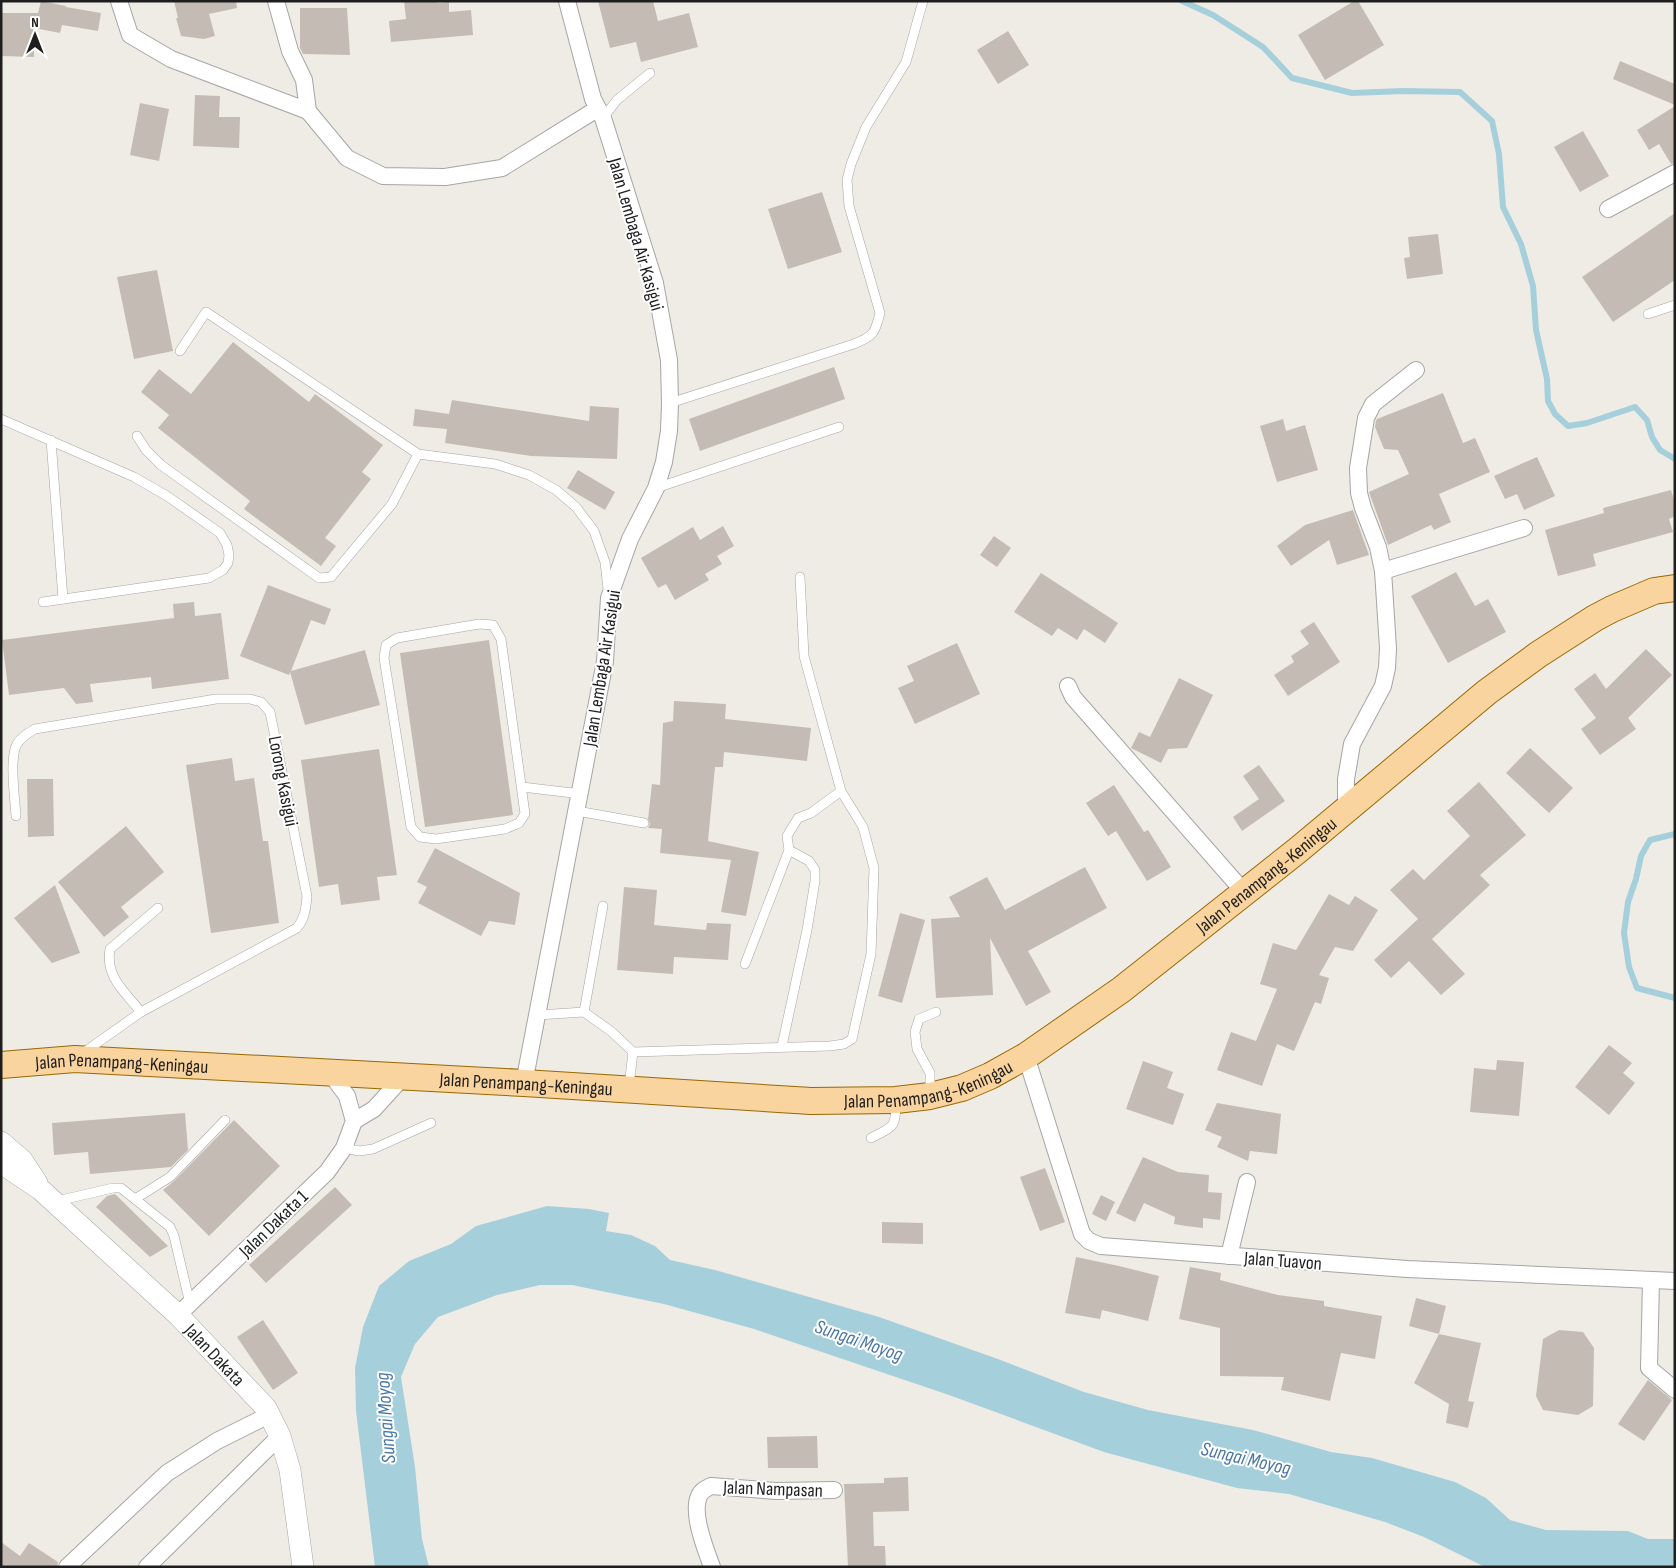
<svg xmlns="http://www.w3.org/2000/svg" width="1676" height="1568" font-family="'Sofia Sans Condensed',sans-serif">
<style>
.water{fill:#a6cfdc}
.lines{fill:none;stroke-linecap:round;stroke-linejoin:round}
.stream{stroke:#a6cfdc;stroke-width:6}
.building{fill:#c4bcb4}
.service-casing{stroke:#a5a5a5;stroke-width:10}
.minor-casing{stroke:#a5a5a5;stroke-width:18}
.tertiary-casing{stroke:#a5a5a5;stroke-width:22}
.primary-casing{stroke:#976802;stroke-width:28}
.service{stroke:#fff;stroke-width:9}
.minor{stroke:#fff;stroke-width:16}
.tertiary{stroke:#fff;stroke-width:21}
.primary{stroke:#fad49e;stroke-width:26}
.labels{text-anchor:middle;stroke-width:4;stroke-linejoin:round;paint-order:stroke}
.street-label{font-size:19px;fill:#1e1e1e;stroke:#fff}
.water-label{font-size:20px;font-style:italic;fill:#4976a5;stroke:#fff}
</style>
<rect width="100%" height="100%" fill="#efece5"/>
<!-- water -->
<polygon class="water" points="547,1206 589,1209 609,1213 606,1231 631,1235 655,1246 670,1260 715,1270 879,1317 998,1359 1084,1392 1148,1410 1253,1430 1331,1452 1372,1458 1455,1482 1486,1498 1510,1520 1546,1530 1628,1531 1648,1539 1675,1539 1675,1567 1485,1567 1424,1537 1385,1522 1289,1494 1237,1488 1104,1452 949,1395 754,1329 664,1304 572,1285 540,1285 497,1295 438,1317 415,1344 401,1377 415,1467 422,1539 429,1567 375,1567 356,1411 355,1368 363,1327 379,1286 409,1261 451,1244 476,1226"/>
<g class="lines">
<!-- stream -->
<g class="stream">
<polyline points="1182,1 1213,15 1263,47 1292,78 1352,93 1403,91 1460,92 1492,121 1499,154 1503,207 1521,244 1533,286 1536,330 1547,379 1548,401 1555,414 1568,426 1587,423 1635,407 1647,420 1652,437 1660,450 1675,459"/>
<polyline points="1675,834 1650,840 1641,856 1636,879 1628,902 1624,933 1629,967 1637,988 1675,998"/>
</g>
</g>
<!-- building -->
<g class="building">
<polygon points="41,1 66,6 66,7 101,13 98,31 62,25 60,33 34,28 34,57 1,56 1,13 38,13"/>
<polygon points="174,1 236,1 237,8 209,14 215,36 204,39 181,36 176,18 178,18"/>
<polygon points="404,1 437,1 437,3 449,2 449,12 471,10 473,35 391,42 389,21 406,19"/>
<polygon points="598,1 653,1 658,21 689,13 698,47 641,62 636,42 610,48"/>
<polygon points="1354,1 1358,1 1384,45 1325,80 1298,35"/>
<polygon points="300,8 347,8 350,55 303,54 300,48"/>
<polygon points="1008,31 1029,65 998,84 977,50"/>
<polygon points="1620,61 1675,84 1675,105 1613,79"/>
<polygon points="195,95 220,96 219,117 240,117 239,148 193,146"/>
<polygon points="140,103 169,109 159,161 130,155"/>
<polygon points="1675,106 1675,163 1671,164 1659,144 1649,150 1637,130"/>
<polygon points="1583,131 1609,176 1580,192 1554,147"/>
<polygon points="822,192 842,252 788,269 768,209"/>
<polygon points="1675,213 1675,280 1613,322 1582,277"/>
<polygon points="1438,234 1443,274 1407,279 1404,258 1410,257 1408,237"/>
<polygon points="157,270 173,351 134,359 117,277"/>
<polygon points="233,342 309,402 315,394 383,445 362,472 371,479 325,538 336,546 321,566 244,509 250,501 158,428 169,415 141,392 159,369 191,394"/>
<polygon points="834,367 845,399 700,451 689,419"/>
<polygon points="1443,393 1463,443 1475,438 1490,472 1439,494 1451,522 1434,530 1431,525 1388,545 1369,492 1409,474 1398,450 1384,449 1375,427 1376,421 1377,419"/>
<polygon points="452,400 589,421 590,406 619,408 617,459 531,456 445,443 447,429 413,426 415,409 449,414"/>
<polygon points="1283,419 1286,431 1305,425 1318,470 1277,482 1260,426"/>
<polygon points="1537,457 1555,496 1524,510 1517,494 1505,499 1494,476"/>
<polygon points="578,470 615,492 605,510 567,488"/>
<polygon points="1671,490 1675,503 1675,516 1669,519 1673,532 1593,554 1596,566 1558,576 1545,530 1604,513 1603,508"/>
<polygon points="1353,510 1369,555 1337,565 1329,540 1291,566 1277,546 1305,525"/>
<polygon points="723,526 734,546 717,556 722,564 705,574 709,580 675,600 666,584 658,588 641,558 693,527 700,540"/>
<polygon points="994,536 1011,548 997,567 980,555"/>
<polygon points="1456,572 1475,606 1488,599 1506,632 1448,663 1411,596"/>
<polygon points="1041,573 1118,623 1105,643 1084,629 1077,640 1058,628 1052,636 1014,612"/>
<polygon points="268,585 331,609 325,625 311,620 291,671 365,650 380,705 305,725 290,672 289,675 240,656"/>
<polygon points="194,602 195,616 221,613 229,679 152,689 151,677 90,684 93,702 76,704 64,688 9,695 2,640 174,618 173,604"/>
<polygon points="1314,622 1340,662 1288,696 1274,675 1294,662 1291,656 1309,644 1300,631"/>
<polygon points="489,640 513,815 425,827 400,653"/>
<polygon points="957,643 980,694 915,724 898,688 914,681 907,666"/>
<polygon points="1646,649 1672,675 1628,718 1636,729 1600,755 1581,729 1596,718 1574,689 1595,673 1606,689"/>
<polygon points="1179,678 1213,695 1187,748 1168,749 1161,763 1131,748 1139,732 1150,737"/>
<polygon points="674,701 726,704 725,719 811,728 807,761 724,752 723,767 715,767 708,841 759,852 746,916 721,912 731,860 660,853 662,829 648,828 650,824 648,819 652,784 660,785 663,723 673,721"/>
<polygon points="1530,748 1573,788 1549,813 1506,773"/>
<polygon points="379,749 397,875 377,877 380,900 341,905 338,884 319,887 301,760"/>
<polygon points="232,758 235,781 254,778 263,841 268,841 279,923 211,933 186,765"/>
<polygon points="1259,765 1285,801 1242,831 1233,817 1259,799 1243,776"/>
<polygon points="27,779 53,779 54,836 28,837"/>
<polygon points="1479,782 1526,835 1480,875 1490,885 1432,939 1465,974 1441,995 1409,961 1391,978 1374,960 1418,919 1390,890 1413,869 1424,880 1470,836 1447,811"/>
<polygon points="1114,785 1144,832 1148,830 1171,867 1147,881 1116,831 1108,836 1086,803"/>
<polygon points="126,826 164,872 121,907 129,917 104,937 58,882"/>
<polygon points="435,848 520,893 515,925 489,921 481,936 418,903 427,887 417,882"/>
<polygon points="1085,867 1107,908 1028,951 1051,992 1026,1006 990,938 993,995 936,998 931,919 960,917 949,897 987,877 1005,910"/>
<polygon points="55,885 80,953 52,963 14,918"/>
<polygon points="624,887 657,890 654,925 706,930 707,923 731,924 728,960 674,957 673,974 617,970"/>
<polygon points="1329,894 1349,905 1355,896 1378,910 1353,951 1335,947 1319,975 1329,978 1321,1004 1315,1002 1294,1051 1277,1044 1262,1086 1217,1070 1231,1032 1256,1041 1277,989 1260,984 1273,943 1296,950"/>
<polygon points="900,913 925,920 902,1003 878,996"/>
<polygon points="1609,1045 1632,1063 1623,1073 1635,1083 1609,1115 1575,1087"/>
<polygon points="1497,1060 1524,1062 1519,1116 1470,1112 1474,1068 1496,1070"/>
<polygon points="1143,1061 1173,1072 1167,1088 1184,1094 1173,1125 1126,1109"/>
<polygon points="1217,1103 1281,1114 1277,1154 1250,1151 1248,1161 1217,1147 1222,1137 1205,1130"/>
<polygon points="185,1113 188,1150 171,1167 90,1174 88,1152 54,1155 52,1123"/>
<polygon points="234,1120 280,1166 209,1236 163,1190 174,1181"/>
<polygon points="1143,1157 1178,1172 1209,1175 1208,1192 1222,1193 1220,1220 1203,1218 1203,1228 1186,1226 1174,1224 1175,1217 1144,1203 1135,1222 1116,1213"/>
<polygon points="1045,1168 1065,1222 1040,1231 1020,1177"/>
<polygon points="335,1187 352,1205 266,1283 249,1265"/>
<polygon points="115,1194 168,1246 150,1257 96,1207 107,1196"/>
<polygon points="1101,1195 1115,1202 1106,1221 1092,1214"/>
<polygon points="882,1222 923,1223 923,1244 882,1243"/>
<polygon points="1076,1257 1119,1266 1159,1276 1148,1321 1102,1310 1100,1319 1065,1313"/>
<polygon points="1190,1267 1221,1273 1220,1280 1278,1295 1324,1301 1324,1306 1382,1316 1375,1359 1341,1353 1330,1401 1281,1390 1284,1377 1220,1376 1220,1328 1179,1319"/>
<polygon points="1416,1298 1446,1306 1439,1334 1409,1326"/>
<polygon points="263,1320 298,1373 273,1390 237,1337"/>
<polygon points="1559,1330 1583,1332 1594,1348 1593,1406 1578,1415 1543,1410 1536,1396 1543,1339"/>
<polygon points="1439,1334 1481,1343 1468,1401 1474,1402 1468,1428 1446,1423 1449,1404 1414,1383"/>
<polygon points="1648,1380 1672,1400 1644,1441 1618,1424"/>
<polygon points="817,1436 818,1468 768,1468 767,1437"/>
<polygon points="908,1477 909,1511 873,1512 874,1546 885,1546 886,1567 848,1567 844,1484 884,1483 884,1478"/>
<polygon points="1,1542 20,1556 29,1543 58,1562 57,1567 1,1567"/>
</g>
<g class="lines">
<!-- service casing -->
<g class="service-casing">
<g id="service">
<polyline points="603,118 617,100 650,73"/>
<polyline points="1648,314 1675,305"/>
<polyline points="180,351 206,312 418,454 495,464 529,475 556,490 576,507 594,531 605,562 608,589"/>
<path d="M670,403L854,344C874,336 875,333 880,313L849,206L847,180L851,164L866,127L906,62L923,1"/>
<polyline points="1,419 134,477 167,496 220,533 227,545 229,555 228,563 223,570 209,578 43,602"/>
<polyline points="137,436 146,450 161,465 319,578 331,577 392,504 418,454"/>
<polyline points="51,440 63,599"/>
<polyline points="656,488 839,427"/>
<polygon points="479,624 493,625 501,639 525,814 519,823 505,829 436,839 420,837 411,827 384,658 386,645 397,638"/>
<polyline points="522,787 581,794"/>
<polyline points="577,811 644,823"/>
<path d="M16,816C15,799 9,758 17,744C21,737 28,733 35,729L216,699H250L261,702L270,712L307,896C306,908 305,918 297,928L141,1012L83,1053"/>
<polyline points="745,964 789,850"/>
<path d="M141,1012C125,992 105,977 110,949L158,908"/>
<polyline points="584,1012 603,906"/>
<polyline points="538,1015 584,1012 612,1032 633,1052 830,1046 844,1044 852,1039 871,954 874,868 863,827 841,791"/>
<polyline points="782,1046 807,930 815,881 815,870 809,861 789,850 787,836 798,818 811,813 841,791 804,656 800,577"/>
<polyline points="629,1086 633,1052"/>
<polyline points="930,1093 930,1073 917,1049 915,1032 919,1019 936,1012"/>
<path d="M871,1138C894,1126 896,1128 896,1101"/>
<polyline points="344,1148 359,1151 373,1149 431,1123"/>
<polyline points="135,1199 170,1177 225,1120"/>
<polyline points="57,1201 113,1188 121,1188 170,1227 174,1236 190,1304"/>
</g>
</g>
<!-- minor casing -->
<g class="minor-casing">
<g id="minor">
<polyline points="119,1 130,35 171,59 308,111"/>
<polyline points="276,1 290,51 304,80 308,111 347,158 383,176 445,177 502,168 597,109"/>
<polyline points="1608,209 1675,173"/>
<polyline points="1383,571 1524,528"/>
<polyline points="1068,686 1073,697 1244,892"/>
<polyline points="1346,809 1346,779 1352,744 1383,686 1387,668 1388,648 1383,571 1378,547 1363,508 1359,493 1358,468 1366,418 1373,404 1416,370"/>
<polyline points="1026,1056 1082,1234 1089,1241 1101,1246 1407,1269 1675,1281"/>
<polyline points="524,1083 605,661 609,598 630,539 656,488 664,462 669,431 670,403 669,360 655,283 603,118 593,99 567,1"/>
<polyline points="354,1121 374,1109 403,1077"/>
<polyline points="1229,1256 1247,1182"/>
<polyline points="1651,1281 1649,1368 1675,1390"/>
<polyline points="178,1315 327,1172 344,1148 354,1121 347,1096 331,1074"/>
<polyline points="67,1567 167,1473 217,1441 269,1415"/>
<polyline points="147,1567 280,1436"/>
<path d="M712,1567C706,1550 691,1514 699,1496C701,1491 705,1489 711,1486L776,1491L834,1490"/>
</g>
</g>
<!-- tertiary casing -->
<g class="tertiary-casing">
<g id="tertiary">
<polyline points="1,1142 22,1160 37,1183"/>
<path id="s1" d="M1,1163L41,1190L178,1315L266,1408L280,1436L290,1470L303,1567"/>
</g>
</g>
<!-- primary casing -->
<g class="primary-casing">
<g id="primary">
<path id="s2" d="M1,1065L75,1059L524,1083L811,1101L896,1100L930,1096L962,1088L990,1076L1026,1056L1121,990L1298,850L1487,692L1539,654L1595,618L1612,609L1654,591L1675,588"/>
</g>
</g>
<!-- service -->
<use href="#service" class="service"/>
<!-- minor -->
<use href="#minor" class="minor"/>
<!-- tertiary -->
<use href="#tertiary" class="tertiary"/>
<!-- primary -->
<use href="#primary" class="primary"/>
</g>
<g class="labels">
<!-- street labels -->
<g class="street-label">
<text transform="translate(637 234) rotate(74)" y="7">Jalan Lembaga Air Kasigui</text>
<text transform="translate(601 668) rotate(-81)" y="7">Jalan Lembaga Air Kasigui</text>
<text transform="translate(284 781) rotate(79)" y="7">Lorong Kasigui</text>
<text dy="7" stroke="none"><textPath href="#s2" startOffset="1336">Jalan Penampang-Keningau</textPath></text>
<text dy="7" stroke="none"><textPath href="#s2" startOffset="121">Jalan Penampang-Keningau</textPath></text>
<text dy="7" stroke="none"><textPath href="#s2" startOffset="931">Jalan Penampang-Keningau</textPath></text>
<text dy="7" stroke="none"><textPath href="#s2" startOffset="526">Jalan Penampang-Keningau</textPath></text>
<text transform="translate(273 1223) rotate(-44)" y="7">Jalan Dakata 1</text>
<text transform="translate(1283 1260) rotate(4)" y="7">Jalan Tuavon</text>
<text dy="7" stroke="none"><textPath href="#s1" startOffset="288">Jalan Dakata</textPath></text>
<text transform="translate(773 1488) rotate(2)" y="7">Jalan Nampasan</text>
</g>
<!-- water labels -->
<g class="water-label">
<text transform="translate(859 1340) rotate(19)" y="7">Sungai Moyog</text>
<text transform="translate(385 1418) rotate(-94)" y="7">Sungai Moyog</text>
<text transform="translate(1246 1458) rotate(13)" y="7">Sungai Moyog</text>
</g>
</g>
<!-- border -->
<rect width="1676" height="1568" fill="none" stroke="#1e1e1e" stroke-width="5"/>
<!-- north arrow -->
<g transform="translate(35 35)" stroke="#ffffff" stroke-width="4" paint-order="stroke">
<path d="M0-4L9 19L0 12L-9 19Z" fill="#1e1e1e"/>
<text y="-8" font-size="14" font-weight="bold" text-anchor="middle" fill="#1e1e1e">N</text>
</g>
</svg>
